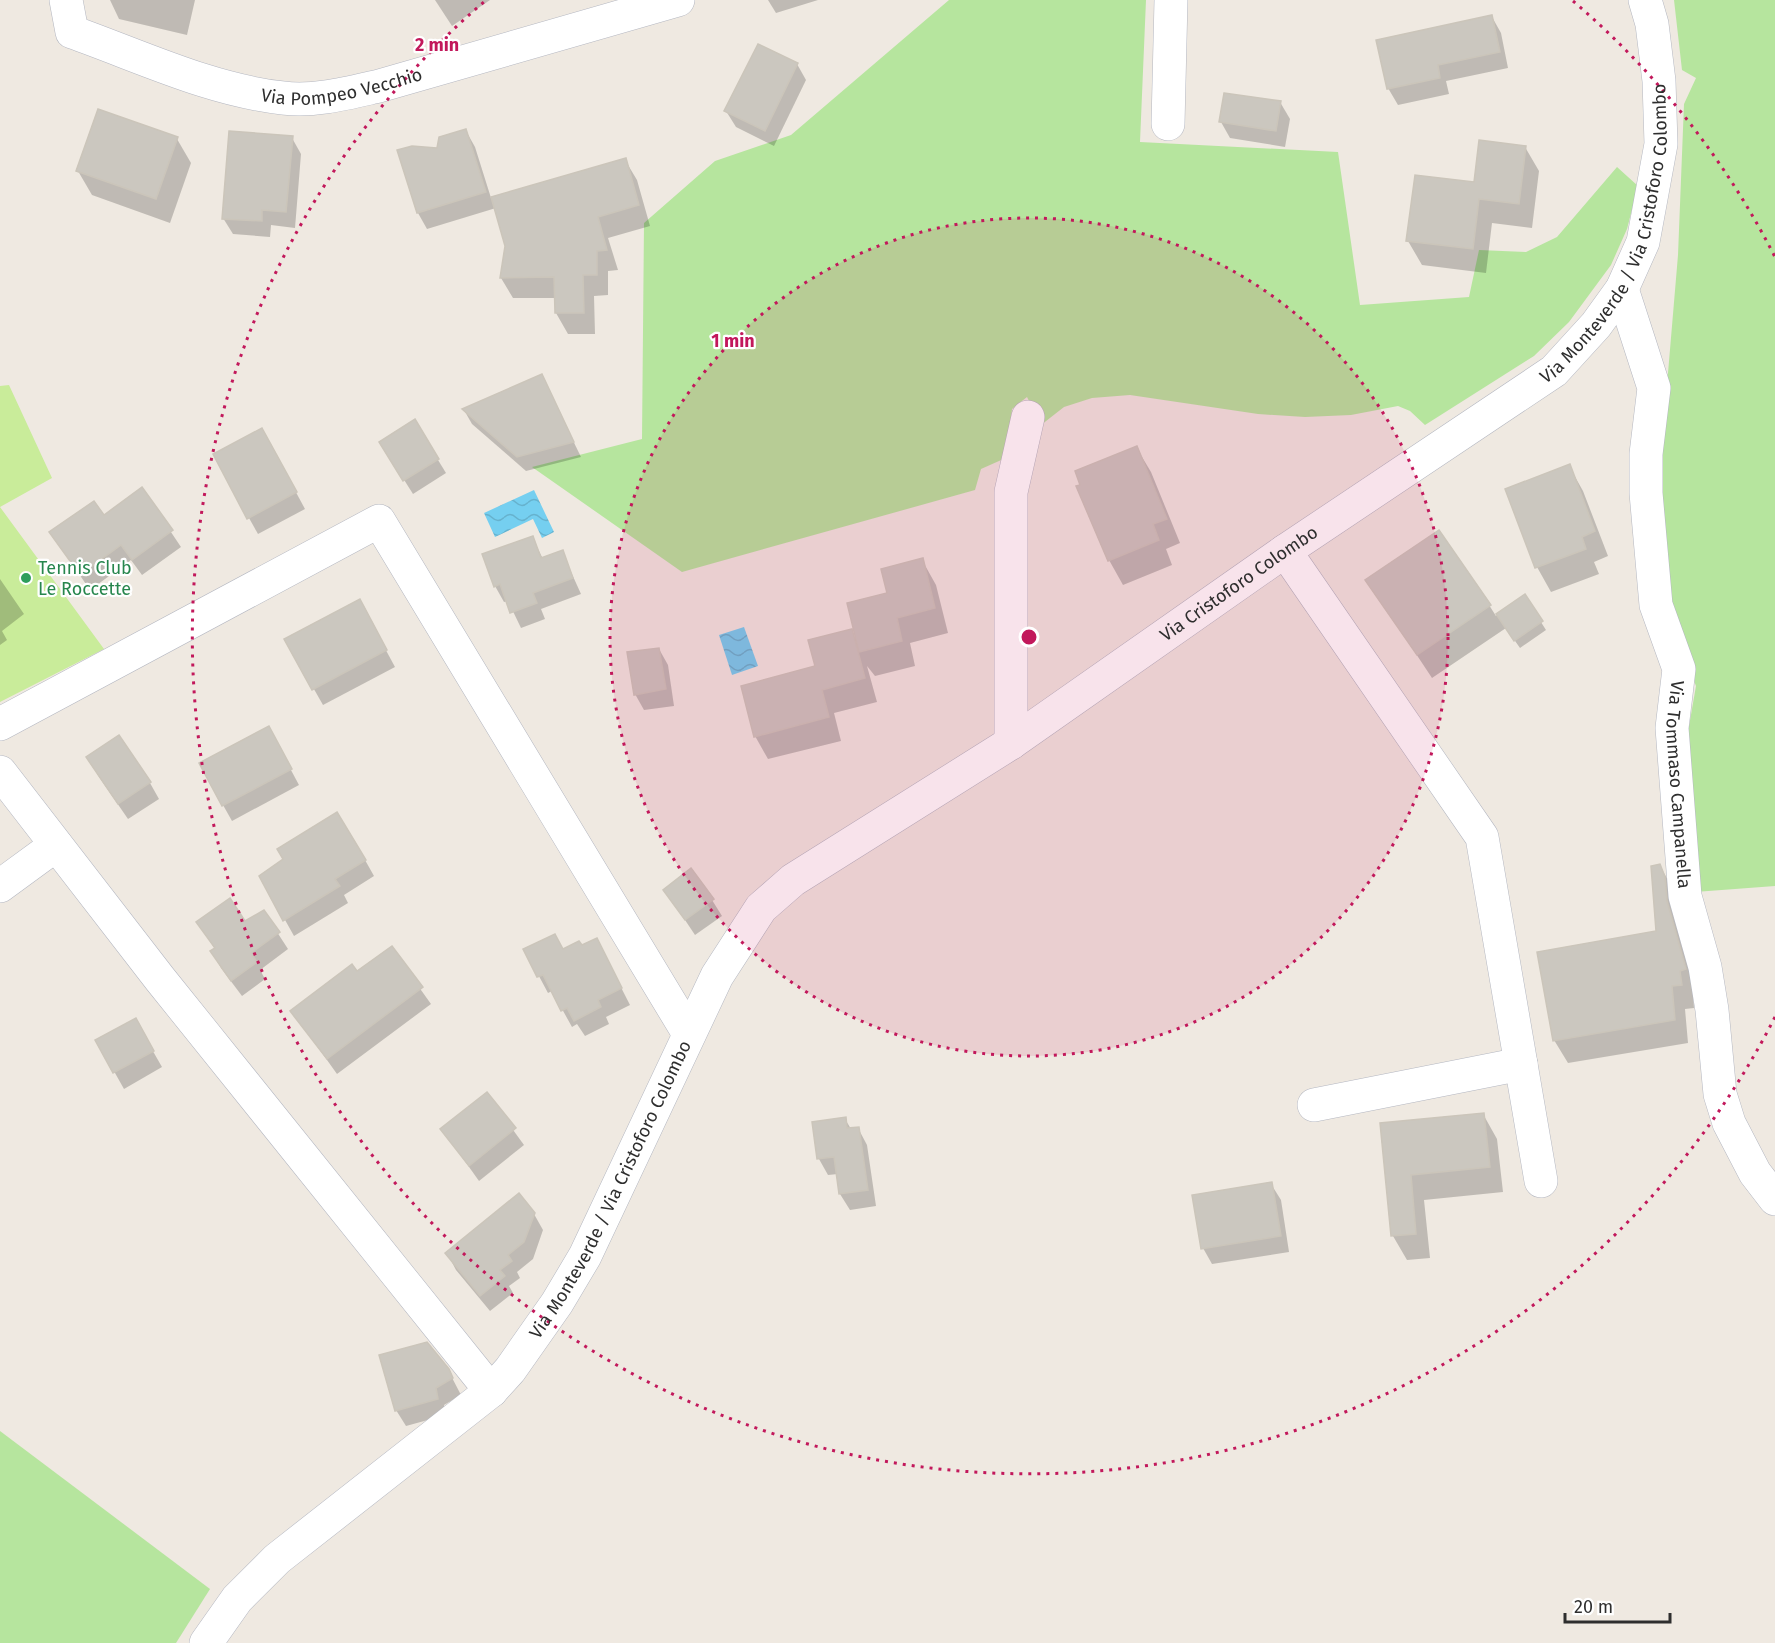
<svg xmlns="http://www.w3.org/2000/svg" width="1775" height="1643" font-family="'Fira Sans',sans-serif">
<style>
.grass{fill:#b6e59e}
.pitch{fill:#c9ec9a}
.water{fill:url(#water-waves)}
.shadow{fill:#0003}
.building{fill:#cbc7bf;stroke:#cbc5ba;stroke-width:1.5}
.lines{fill:none;stroke-linecap:round;stroke-linejoin:round}
.minor-casing{stroke:#b4b7c1;stroke-width:34}
.minor{stroke:#fff;stroke-width:33}
.ring{fill:none;stroke:#c2185b;stroke-width:3;stroke-dasharray:3 6}
.leisure-dot{fill:#2e9e5b;stroke:#fff;stroke-width:2}
.labels{text-anchor:middle;stroke-width:4.5;stroke-linejoin:round;paint-order:stroke}
.street-label{font-size:18px;fill:#2e2e2e;stroke:#fff}
.leisure-label{font-size:18px;fill:#27864d;stroke:#fff;text-anchor:start}
.centre{fill:#c2185b;stroke:#fff;stroke-width:3}
.ring-label{font-size:18px;text-anchor:middle;font-weight:bold;fill:#c2185b;stroke:#fff;stroke-width:4.5;stroke-linejoin:round;paint-order:stroke}
</style>
<defs>
<pattern id="water-waves" width="16" height="10" patternUnits="userSpaceOnUse" patternTransform="scale(1.5)"><rect width="16" height="10" fill="#75cff0"/><path d="M0 5q4-4 8 0t8 0" fill="none" stroke="#66b2ce"/></pattern>
</defs>
<rect width="100%" height="100%" fill="#efe9e1"/>
<!-- grass -->
<g class="grass">
<polygon points="949,0 1146,0 1140,142 1338,152 1360,305 1469,297 1479,250 1526,252 1557,237 1617,167 1638,186 1627,229 1611,265 1569,322 1534,356 1425,425 1410,411 1398,406 1351,415 1305,417 1258,414 1130,395 1092,398 1064,407 1041,425 1027,397 1012,409 1008,457 981,469 975,490 682,572 532,467 642,439 644,223 715,161 791,135"/>
<polygon points="1674,0 1775,0 1775,886 1695,892 1688,732 1696,686 1667,607 1658,434 1668,373 1678,255 1684,104 1696,78 1682,70"/>
<polygon points="0,1431 210,1589 176,1643 0,1643"/>
</g>
<!-- pitch -->
<polygon class="pitch" points="9,385 52,478 0,507 104,649 0,702 0,386"/>
<!-- water -->
<g class="water">
<polygon points="534,490 554,532 542,538 533,519 495,537 484,513"/>
<polygon points="744,627 758,666 732,675 719,635"/>
</g>
<!-- shadow -->
<g class="shadow">
<polygon points="110,0 195,0 187,35 119,19"/>
<polygon points="435,0 490,0 452,26"/>
<polygon points="768,0 818,0 776,13"/>
<polygon points="1492,17 1501,33 1508,68 1446,81 1449,94 1398,105 1388,88"/>
<polygon points="797,64 806,80 774,146 736,127 726,111"/>
<polygon points="1280,102 1290,119 1285,147 1230,138 1221,122"/>
<polygon points="466,131 475,147 491,198 625,160 637,180 650,226 608,238 618,270 608,271 608,295 594,296 595,334 568,334 556,313 556,298 513,298 501,278 506,246 496,208 427,229 418,213 399,151 439,149"/>
<polygon points="292,138 301,154 295,228 271,225 270,237 233,234 223,218"/>
<polygon points="177,139 191,163 170,223 92,195 78,171"/>
<polygon points="1525,147 1539,171 1532,228 1492,223 1486,273 1422,265 1408,241 1475,184"/>
<polygon points="541,375 581,457 526,471 472,424 464,410"/>
<polygon points="414,421 446,473 413,494 389,456"/>
<polygon points="271,446 305,509 258,534 249,518"/>
<polygon points="1136,447 1151,472 1180,543 1166,549 1172,565 1123,585 1109,560"/>
<polygon points="1569,466 1583,491 1608,556 1594,562 1599,574 1551,592 1537,567 1507,490"/>
<polygon points="142,489 181,547 142,575 131,560 90,590 51,533 104,517"/>
<polygon points="532,537 543,559 562,552 581,594 541,609 545,619 521,628 508,601 504,602 495,586"/>
<polygon points="922,560 936,585 948,633 910,643 915,666 875,676 867,666 877,702 834,713 841,741 768,759 755,736 851,631 857,641 889,594"/>
<polygon points="0,579 24,614 2,631 7,640 0,645"/>
<polygon points="1367,580 1489,605 1496,616 1525,597 1546,630 1520,648 1506,628 1432,678"/>
<polygon points="368,617 395,667 323,705 286,640"/>
<polygon points="659,649 668,665 674,706 644,710 635,694"/>
<polygon points="277,744 299,785 232,821 223,805"/>
<polygon points="97,774 150,783 159,799 128,819"/>
<polygon points="365,860 374,876 344,895 348,903 294,936 261,877"/>
<polygon points="1660,866 1673,889 1698,992 1693,994 1694,1008 1685,1009 1688,1043 1568,1063 1554,1040 1658,932"/>
<polygon points="665,890 712,900 722,916 695,935"/>
<polygon points="264,912 288,949 260,970 265,979 242,996 221,968 212,952 215,949 198,923 245,923"/>
<polygon points="582,947 605,956 630,1005 606,1017 609,1024 585,1036 577,1024 572,1027 552,991 548,993 525,950 563,951"/>
<polygon points="391,948 431,1004 337,1074 292,1011 357,973"/>
<polygon points="135,1020 162,1067 124,1089 97,1041"/>
<polygon points="487,1094 524,1145 479,1181 442,1129"/>
<polygon points="1483,1114 1497,1139 1503,1192 1424,1200 1430,1258 1407,1260 1393,1236 1381,1124"/>
<polygon points="845,1119 851,1129 858,1128 867,1145 876,1206 850,1210 840,1194 838,1174 828,1175 819,1159 814,1123"/>
<polygon points="1271,1184 1281,1200 1289,1252 1212,1264 1203,1248"/>
<polygon points="534,1214 543,1230 533,1259 517,1272 520,1278 509,1286 513,1293 490,1311 456,1270 447,1253"/>
<polygon points="448,1370 461,1395 444,1405 446,1415 406,1426 396,1410"/>
</g>
<!-- building -->
<g class="building">
<polygon points="1492,15 1500,52 1438,65 1440,78 1387,89 1376,40"/>
<polygon points="758,44 798,63 765,131 724,111"/>
<polygon points="1224,93 1281,101 1276,131 1219,122"/>
<polygon points="98,109 178,137 156,199 76,171"/>
<polygon points="466,129 486,192 417,213 397,150 412,146 437,148 439,137"/>
<polygon points="229,131 293,136 286,212 262,210 262,221 222,219"/>
<polygon points="1479,140 1526,146 1519,204 1479,199 1473,249 1406,241 1415,175 1474,182"/>
<polygon points="626,158 639,205 598,217 607,250 597,251 597,275 583,275 584,313 555,313 554,277 500,278 505,246 491,197"/>
<polygon points="542,374 574,442 517,457 462,409"/>
<polygon points="415,419 439,459 403,481 379,442"/>
<polygon points="262,428 297,492 247,519 213,454"/>
<polygon points="1137,446 1167,519 1153,524 1159,540 1108,561 1076,486 1080,485 1075,471"/>
<polygon points="1570,464 1595,531 1582,537 1586,549 1535,568 1505,489"/>
<polygon points="142,487 173,530 132,560 121,545 80,575 49,532 94,501 104,515"/>
<polygon points="1439,530 1491,605 1417,655 1365,580"/>
<polygon points="533,536 541,558 563,550 573,578 533,593 537,603 510,613 500,584 494,587 482,554"/>
<polygon points="923,558 935,608 897,618 902,641 859,652 847,603 887,593 881,569"/>
<polygon points="1525,594 1543,621 1514,641 1496,614"/>
<polygon points="360,599 387,650 312,690 284,639"/>
<polygon points="852,629 865,678 822,690 829,717 754,737 741,686 815,666 808,640"/>
<polygon points="659,648 666,689 634,695 627,652"/>
<polygon points="269,726 292,769 222,806 199,763"/>
<polygon points="119,735 151,782 118,804 86,757"/>
<polygon points="337,812 366,860 335,879 340,886 283,921 259,876 283,859 277,849"/>
<polygon points="1660,864 1665,877 1667,901 1686,969 1680,971 1682,985 1672,986 1675,1020 1553,1041 1537,952 1656,931 1651,866"/>
<polygon points="691,868 714,899 685,920 663,890"/>
<polygon points="230,898 245,921 264,910 280,932 251,953 257,962 231,981 210,951 215,948 196,922"/>
<polygon points="555,934 563,949 579,941 582,945 597,938 622,988 598,1000 601,1007 574,1021 567,1008 561,1011 543,975 537,977 523,949"/>
<polygon points="392,946 423,987 327,1059 290,1011 352,964 357,971"/>
<polygon points="136,1018 154,1051 113,1073 95,1040"/>
<polygon points="487,1092 516,1128 469,1166 440,1129"/>
<polygon points="1484,1113 1490,1167 1411,1175 1416,1234 1391,1236 1380,1123"/>
<polygon points="846,1117 847,1128 859,1127 868,1190 839,1194 834,1157 817,1159 812,1122"/>
<polygon points="1272,1182 1281,1236 1201,1249 1192,1195"/>
<polygon points="519,1193 535,1213 524,1242 508,1255 512,1261 500,1270 505,1276 480,1296 445,1253"/>
<polygon points="427,1342 449,1369 453,1378 436,1388 438,1399 395,1411 379,1355"/>
</g>
<g class="lines">
<!-- minor casing -->
<g class="minor-casing">
<g id="minor">
<path id="s1" d="M66,0L72,32C140,56 210,90 283,98C315,102 348,93 379,86L678,0"/>
<polyline points="1168,124 1171,0"/>
<path id="s2" d="M1622,289L1654,388L1646,454V493L1656,605L1679,669L1672,728L1685,896L1705,967L1712,1010L1720,1094L1729,1123L1755,1173L1775,1199"/>
<polyline points="1285,551 1482,837 1541,1181"/>
<polyline points="0,724 379,521 689,1034"/>
<polyline points="1011,743 1011,492 1028,417"/>
<polyline points="0,772 160,979 491,1391"/>
<polyline points="0,886 56,845"/>
<polyline points="1314,1105 1521,1064"/>
<path id="s3" d="M206,1643L237,1599L277,1559L491,1391L510,1370L557,1303L585,1256L717,976L761,908L793,880L1011,743L1285,551L1554,371L1596,325L1622,289L1643,242L1661,144L1659,81L1652,24L1645,0"/>
</g>
</g>
<!-- minor -->
<use href="#minor" class="minor"/>
</g>
<!-- distance rings -->
<circle cx="1029" cy="637" r="419" fill="#c2185b" fill-opacity=".12"/>
<g class="ring">
<circle cx="1029" cy="637" r="419"/>
<path d="M1775 1017A837 837 0 1 1 485 1M1573 1A837 837 0 0 1 1775 257"/>
</g>
<!-- markers -->
<circle class="leisure-dot" cx="26" cy="578" r="6"/>
<g class="labels">
<!-- street labels -->
<g class="street-label">
<text dy="6" stroke="none"><textPath href="#s1" startOffset="314">Via Pompeo Vecchio</textPath></text>
<text dy="6" stroke="none"><textPath href="#s3" startOffset="2048">Via Monteverde / Via Cristoforo Colombo</textPath></text>
<text dy="6" stroke="none"><textPath href="#s3" startOffset="1516">Via Cristoforo Colombo</textPath></text>
<text dy="6" stroke="none"><textPath href="#s2" startOffset="506">Via Tommaso Campanella</textPath></text>
<text dy="6" stroke="none"><textPath href="#s3" startOffset="618">Via Monteverde / Via Cristoforo Colombo</textPath></text>
</g>
<!-- leisure labels -->
<g class="leisure-label">
<text x="38" y="574">Tennis Club<tspan x="38" dy="21">Le Roccette</tspan></text>
</g>
</g>
<circle cx="1029" cy="637" r="9" class="centre"/>
<g class="ring-label">
<text x="437" y="51">2 min</text>
<text x="733" y="347">1 min</text>
</g>
<!-- scale -->
<path d="M1565 1613v9h105v-9" fill="none" stroke="#2e2e2e" stroke-width="3"/>
<text x="1574" y="1613" font-size="18" fill="#2e2e2e" stroke="#ffffff" stroke-width="4.5" paint-order="stroke">20 m</text>
</svg>
